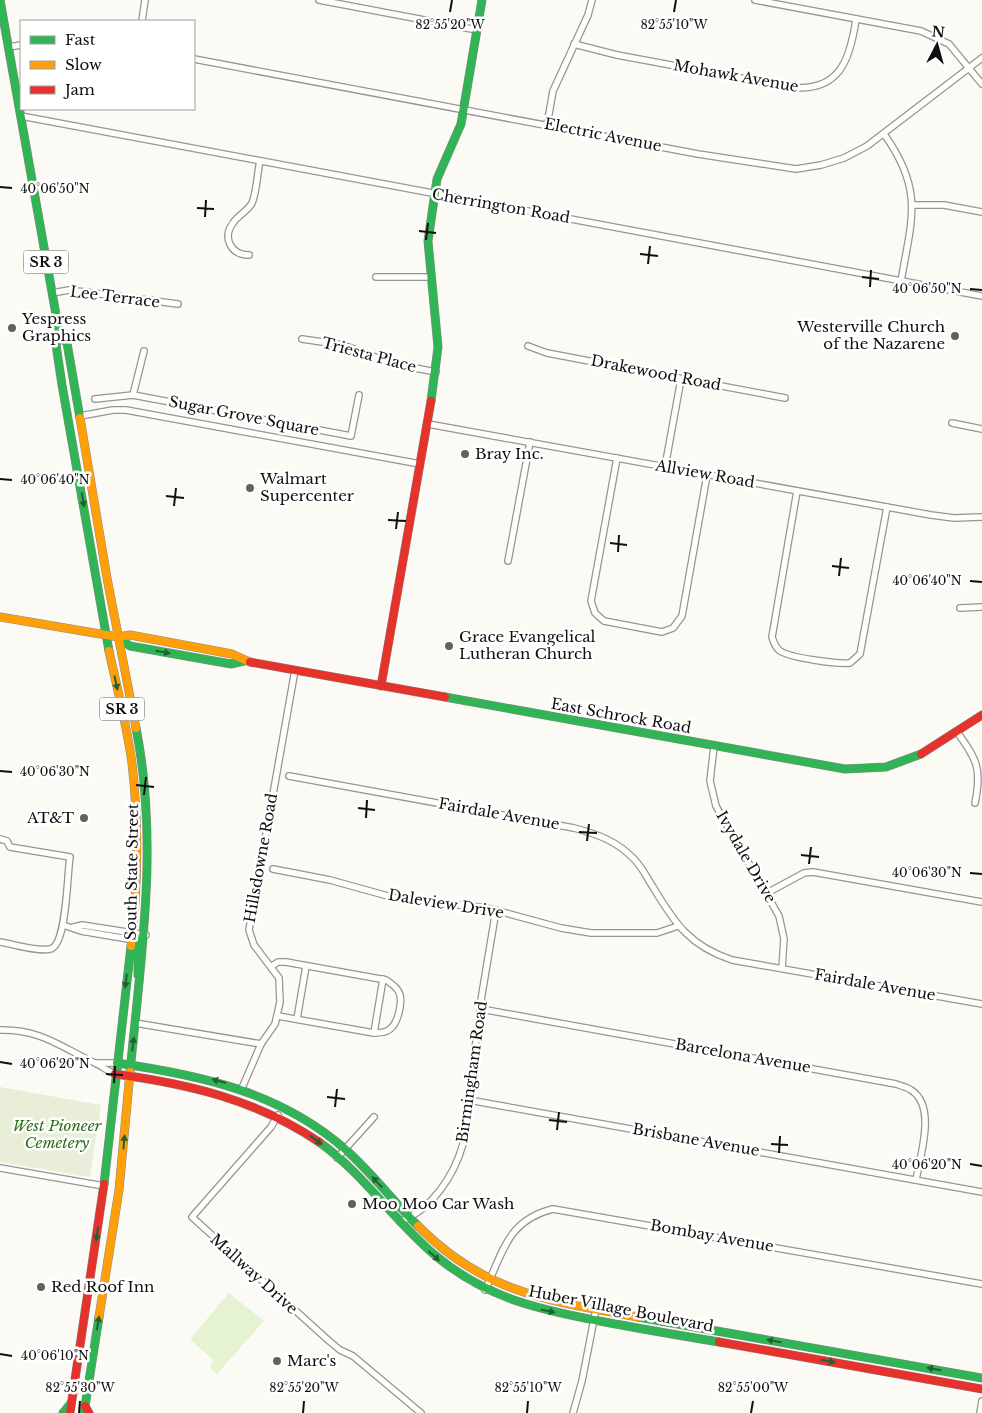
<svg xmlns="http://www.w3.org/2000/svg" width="982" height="1413" font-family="'Libre Baskerville',serif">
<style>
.green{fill:#e5f3d2}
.cemetery{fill:#e8eed7}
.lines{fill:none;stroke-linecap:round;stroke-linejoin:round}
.street-casing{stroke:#969592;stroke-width:8}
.fast-casing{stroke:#8c8b89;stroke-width:9}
.slow-casing{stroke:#8c8b89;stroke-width:9}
.jam-casing{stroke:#8c8b89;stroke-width:9}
.street{stroke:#fffefd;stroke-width:5.5}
.fast{stroke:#30b455;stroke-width:8}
.slow{stroke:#ff9f0a;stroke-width:8}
.jam{stroke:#e5322d;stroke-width:8}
.oneway{fill:#206232}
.ticks{fill:none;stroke:#0f0f0f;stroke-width:2}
.poi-dot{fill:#62615f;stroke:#fff;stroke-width:2}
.labels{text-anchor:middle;stroke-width:5;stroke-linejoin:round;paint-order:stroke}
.shield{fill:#fff;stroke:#575757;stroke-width:1}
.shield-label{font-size:14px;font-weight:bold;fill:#0f0f0f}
.street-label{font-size:15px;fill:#0f0f0f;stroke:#fff}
.poi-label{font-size:15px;fill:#0f0f0f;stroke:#fff;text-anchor:start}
.park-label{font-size:15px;font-style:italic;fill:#2a6d19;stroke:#fff}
.ticks-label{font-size:12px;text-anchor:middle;fill:#0f0f0f;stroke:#fff;stroke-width:5;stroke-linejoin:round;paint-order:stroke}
</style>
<rect width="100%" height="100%" fill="#fcfaf4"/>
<!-- green -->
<polygon class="green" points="229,1293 264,1321 217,1374 210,1368 213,1360 190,1339"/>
<!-- cemetery -->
<polygon class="cemetery" points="0,1087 101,1105 90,1177 0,1162"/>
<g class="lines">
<!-- street casing -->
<g class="street-casing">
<g id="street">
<polyline points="319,0 477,30"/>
<polyline points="755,0 921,31 949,44 982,84"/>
<polyline points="142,21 145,0"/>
<path d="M574,44L617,55L789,87C839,93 850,61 856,19"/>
<polyline points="9,47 21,45"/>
<polyline points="194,59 698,154 796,169 821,165 844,158 867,146 982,58"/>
<polyline points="21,116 982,296"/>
<polyline points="547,125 553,91 588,15 592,0"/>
<path d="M884,134C924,190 912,218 901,281"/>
<polyline points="912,205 944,205 982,212"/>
<path d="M249,255C231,255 222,238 233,223C238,215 247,212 252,203C257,191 257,174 260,161"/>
<polyline points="376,277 430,277"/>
<polyline points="52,293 69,290 178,304"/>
<polyline points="302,339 343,345 394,364 436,372"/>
<polyline points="528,346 547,353 785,398"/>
<polyline points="133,395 144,351"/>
<polyline points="95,399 133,395 351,436 359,395"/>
<polyline points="80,416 113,410 126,410 420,464"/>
<polyline points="952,423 982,429"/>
<polyline points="428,424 931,515 954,518 982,517"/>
<polyline points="617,458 591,601 595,613 604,621 662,632 673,628 682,616 707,475"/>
<polyline points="665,467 681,379"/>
<path d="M797,491L772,637C774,643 775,647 780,651C791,658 836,664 850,663L860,654L887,507"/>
<polyline points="508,561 530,442"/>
<polyline points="960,608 982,607"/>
<path d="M957,732C977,759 982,769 975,803"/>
<polyline points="714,746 710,781 716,806 779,916 784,939 782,968"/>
<path d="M289,776L574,828C597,834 617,841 634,859C642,867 647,878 653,887C675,924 690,946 732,960L982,1004"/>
<path d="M0,839L7,841L10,847L70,857C67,874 67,946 50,949C38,952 13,944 0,942"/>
<polyline points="273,869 330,880 395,898 487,908 561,928 591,933 657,933 678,926"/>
<polyline points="767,893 804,873 813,872 982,902"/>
<polyline points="63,925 81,931 134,940"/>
<polyline points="74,927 82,925 146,935"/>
<path d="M272,966L278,962H286L386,980C392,984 398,988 400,995C402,1004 398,1023 390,1029C386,1033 379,1033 374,1033L278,1016"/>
<path d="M481,1009L896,1084C901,1086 907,1087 911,1090C937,1106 920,1156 916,1180"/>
<polyline points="297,1019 306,966"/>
<polyline points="135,1023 261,1044"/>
<path d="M0,1030C40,1029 61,1047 95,1063C102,1066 107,1071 115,1074"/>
<polyline points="374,1033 383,979"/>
<polyline points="96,1063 117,1063"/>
<polyline points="242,1088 261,1044 275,1024 280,1002 279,978 254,945 249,930 295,670"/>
<polyline points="469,1100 982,1192"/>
<polyline points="278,1115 271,1127 192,1217 328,1340 340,1350 353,1356 421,1413"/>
<polyline points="337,1158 374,1117"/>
<polyline points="0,1168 104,1186"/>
<path d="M400,1222C432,1209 454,1176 463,1144L482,994L496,910"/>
<path d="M485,1290C503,1253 507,1220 553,1209L982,1284"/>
<polyline points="573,1413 582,1381 596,1309"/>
<polyline points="980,1413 982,1401"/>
</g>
</g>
<!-- fast casing -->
<g class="fast-casing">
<g id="fast">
<polyline points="0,0 58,326 60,336 67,343 80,418"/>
<polyline points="60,336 56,345 62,385 109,651"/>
<polyline points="431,401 438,347 428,241 437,179 461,124 482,0"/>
<polyline points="118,637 130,646 231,664 244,661"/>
<polyline points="445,697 845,769 886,767 921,754"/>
<polyline points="132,933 138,940 138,975"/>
<path d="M117,1063C200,1075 280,1092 345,1149C371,1172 393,1201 418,1226"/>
<path d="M130,1072C141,957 159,843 136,728"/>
<path d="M319,1142C363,1173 394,1221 436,1256C489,1300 545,1311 610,1323C647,1330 683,1336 719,1342"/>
<polyline points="104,1184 131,946"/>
<polyline points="638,1317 982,1378"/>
<polyline points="63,1413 71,1403"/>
<polyline points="84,1413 99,1317"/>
</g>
</g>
<!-- slow casing -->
<g class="slow-casing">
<g id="slow">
<polyline points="80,418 107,578 136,728"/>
<polyline points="0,617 118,637 130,635 232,654 250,662"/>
<path d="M109,651C117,688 127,726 132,763C139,824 138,886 131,946"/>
<path d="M418,1226C484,1293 549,1301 638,1317"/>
<polyline points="99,1317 119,1190 130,1072"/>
</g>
</g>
<!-- jam casing -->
<g class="jam-casing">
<g id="jam">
<polyline points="250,662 445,697"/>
<polyline points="381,686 431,401"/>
<polyline points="921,754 982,715"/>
<path d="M115,1074C189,1084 257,1100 319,1142"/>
<polyline points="719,1342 982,1389"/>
<polyline points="85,1406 89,1413"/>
<polyline points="70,1413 104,1184"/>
</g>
</g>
<!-- street -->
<use href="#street" class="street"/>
<!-- fast -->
<use href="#fast" class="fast"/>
<!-- slow -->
<use href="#slow" class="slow"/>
<!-- jam -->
<use href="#jam" class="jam"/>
</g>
<!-- one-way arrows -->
<defs><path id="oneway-solid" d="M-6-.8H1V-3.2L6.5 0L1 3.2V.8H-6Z" transform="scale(1.25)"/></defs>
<g class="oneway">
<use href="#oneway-solid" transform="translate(83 500) rotate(80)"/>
<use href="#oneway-solid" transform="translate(163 652) rotate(10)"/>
<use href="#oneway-solid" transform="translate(116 683) rotate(78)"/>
<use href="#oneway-solid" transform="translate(126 981) rotate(97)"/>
<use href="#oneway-solid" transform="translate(133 1044) rotate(-83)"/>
<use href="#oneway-solid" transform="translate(219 1081) rotate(-165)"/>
<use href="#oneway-solid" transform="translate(316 1140) rotate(36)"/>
<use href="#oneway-solid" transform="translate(124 1142) rotate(-85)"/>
<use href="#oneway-solid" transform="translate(377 1182) rotate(-133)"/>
<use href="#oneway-solid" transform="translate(97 1234) rotate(98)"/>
<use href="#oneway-solid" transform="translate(434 1256) rotate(42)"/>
<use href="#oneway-solid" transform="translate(548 1311) rotate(12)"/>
<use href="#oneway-solid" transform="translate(98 1323) rotate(-81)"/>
<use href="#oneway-solid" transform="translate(774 1341) rotate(-170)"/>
<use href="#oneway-solid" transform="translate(828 1361) rotate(10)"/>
<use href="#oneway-solid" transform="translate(934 1369) rotate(-170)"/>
</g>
<!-- ticks -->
<path class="ticks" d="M450,12L452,0M674,12L676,0M0,187L12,188M197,208L214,209M205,217L206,200M419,231L436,233M426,240L428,223M640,254L658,256M648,264L650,246M862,277L879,279M870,287L871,270M970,289L982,290M0,479L12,480M166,496L184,498M174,506L176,488M388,520L406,521M396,529L398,512M610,543L627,545M618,552L619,535M832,566L849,568M839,576L841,558M970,581L982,582M0,771L12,772M136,785L154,787M144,795L146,777M358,808L375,810M366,818L367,800M579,832L597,833M587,841L589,824M801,855L819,857M809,864L811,847M970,873L982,874M0,1062L12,1064M106,1074L123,1075M114,1083L115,1066M327,1097L345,1099M335,1107L337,1089M549,1120L567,1122M557,1130L559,1112M771,1144L788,1145M779,1153L780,1136M970,1164L982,1166M0,1354L12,1356M79,1413L80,1401M303,1413L304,1401M527,1413L528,1401M751,1413L753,1401"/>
<!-- markers -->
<g class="poi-dot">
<circle cx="12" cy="328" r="5"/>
<circle cx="955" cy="336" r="5"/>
<circle cx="465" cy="454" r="5"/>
<circle cx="250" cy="488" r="5"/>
<circle cx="449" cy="646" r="5"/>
<circle cx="84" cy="818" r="5"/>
<circle cx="352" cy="1204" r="5"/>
<circle cx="41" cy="1287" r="5"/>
<circle cx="277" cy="1361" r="5"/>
</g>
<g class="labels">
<!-- shield labels -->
<g class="shield">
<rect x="23.5" y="250.5" width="45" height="23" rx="4"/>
<rect x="99.5" y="697.5" width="45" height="23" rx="4"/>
</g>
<g class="shield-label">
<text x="46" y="267">SR 3</text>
<text x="122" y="714">SR 3</text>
</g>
<!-- street labels -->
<g class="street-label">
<text transform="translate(736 76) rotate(10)" y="5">Mohawk Avenue</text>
<text transform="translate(603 135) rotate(11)" y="5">Electric Avenue</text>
<text transform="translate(501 206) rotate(10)" y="5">Cherrington Road</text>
<text transform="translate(115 297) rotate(7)" y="5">Lee Terrace</text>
<text transform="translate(369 355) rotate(15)" y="5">Triesta Place</text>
<text transform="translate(656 373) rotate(11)" y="5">Drakewood Road</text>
<text transform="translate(244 416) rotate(11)" y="5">Sugar Grove Square</text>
<text transform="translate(705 474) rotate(10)" y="5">Allview Road</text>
<text transform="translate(621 716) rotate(10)" y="5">East Schrock Road</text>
<text transform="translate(499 814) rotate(10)" y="5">Fairdale Avenue</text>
<text transform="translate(746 857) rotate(60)" y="5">Ivydale Drive</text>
<text transform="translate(261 858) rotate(-80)" y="5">Hillsdowne Road</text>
<text transform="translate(132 872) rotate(-89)" y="5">South State Street</text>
<text transform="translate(446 904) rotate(9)" y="5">Daleview Drive</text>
<text transform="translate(875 985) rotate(10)" y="5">Fairdale Avenue</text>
<text transform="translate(743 1056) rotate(10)" y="5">Barcelona Avenue</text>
<text transform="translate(472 1072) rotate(-82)" y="5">Birmingham Road</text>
<text transform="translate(696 1140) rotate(10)" y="5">Brisbane Avenue</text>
<text transform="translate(712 1236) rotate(10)" y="5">Bombay Avenue</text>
<text transform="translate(254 1274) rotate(42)" y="5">Mallway Drive</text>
<text transform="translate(621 1309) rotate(11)" y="5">Huber Village Boulevard</text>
</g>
<!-- poi labels -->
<g class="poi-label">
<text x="22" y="324">Yespress<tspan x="22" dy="17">Graphics</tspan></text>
<text x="945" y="332" text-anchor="end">Westerville Church<tspan x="945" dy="17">of the Nazarene</tspan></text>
<text x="475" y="459">Bray Inc.</text>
<text x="260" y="484">Walmart<tspan x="260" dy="17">Supercenter</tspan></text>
<text x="459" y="642">Grace Evangelical<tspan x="459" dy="17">Lutheran Church</tspan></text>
<text x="74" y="823" text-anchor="end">AT&amp;T</text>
<text x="362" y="1209">Moo Moo Car Wash</text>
<text x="51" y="1292">Red Roof Inn</text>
<text x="287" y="1366">Marc's</text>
</g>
<!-- park labels -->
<g class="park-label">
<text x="57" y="1131">West Pioneer<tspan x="57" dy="17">Cemetery</tspan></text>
</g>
</g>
<g class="ticks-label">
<text x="450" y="29">82°55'20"W</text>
<text x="674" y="29">82°55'10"W</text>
<text x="55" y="193">40°06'50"N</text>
<text x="927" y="293">40°06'50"N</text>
<text x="55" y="484">40°06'40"N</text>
<text x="927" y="585">40°06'40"N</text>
<text x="55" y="776">40°06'30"N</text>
<text x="927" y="877">40°06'30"N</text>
<text x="55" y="1068">40°06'20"N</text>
<text x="927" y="1169">40°06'20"N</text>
<text x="55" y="1360">40°06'10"N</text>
<text x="80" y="1392">82°55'30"W</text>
<text x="304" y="1392">82°55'20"W</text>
<text x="528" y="1392">82°55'10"W</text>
<text x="753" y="1392">82°55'00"W</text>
</g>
<!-- legend -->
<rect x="20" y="20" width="175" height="90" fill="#ffffff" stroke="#9f9f9f"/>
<rect x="30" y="36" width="25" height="8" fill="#30b455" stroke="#9f9f9f"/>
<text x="65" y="45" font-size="15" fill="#0f0f0f">Fast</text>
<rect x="30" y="61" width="25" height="8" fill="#ff9f0a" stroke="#9f9f9f"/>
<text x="65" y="70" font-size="15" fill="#0f0f0f">Slow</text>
<rect x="30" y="86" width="25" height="8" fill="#e5322d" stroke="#9f9f9f"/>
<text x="65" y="95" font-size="15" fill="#0f0f0f">Jam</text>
<!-- north arrow -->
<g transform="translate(937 45) rotate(6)" stroke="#ffffff" stroke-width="4" paint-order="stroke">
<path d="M0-4L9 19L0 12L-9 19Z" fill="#0f0f0f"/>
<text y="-8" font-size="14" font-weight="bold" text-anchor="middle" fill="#0f0f0f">N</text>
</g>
</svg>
